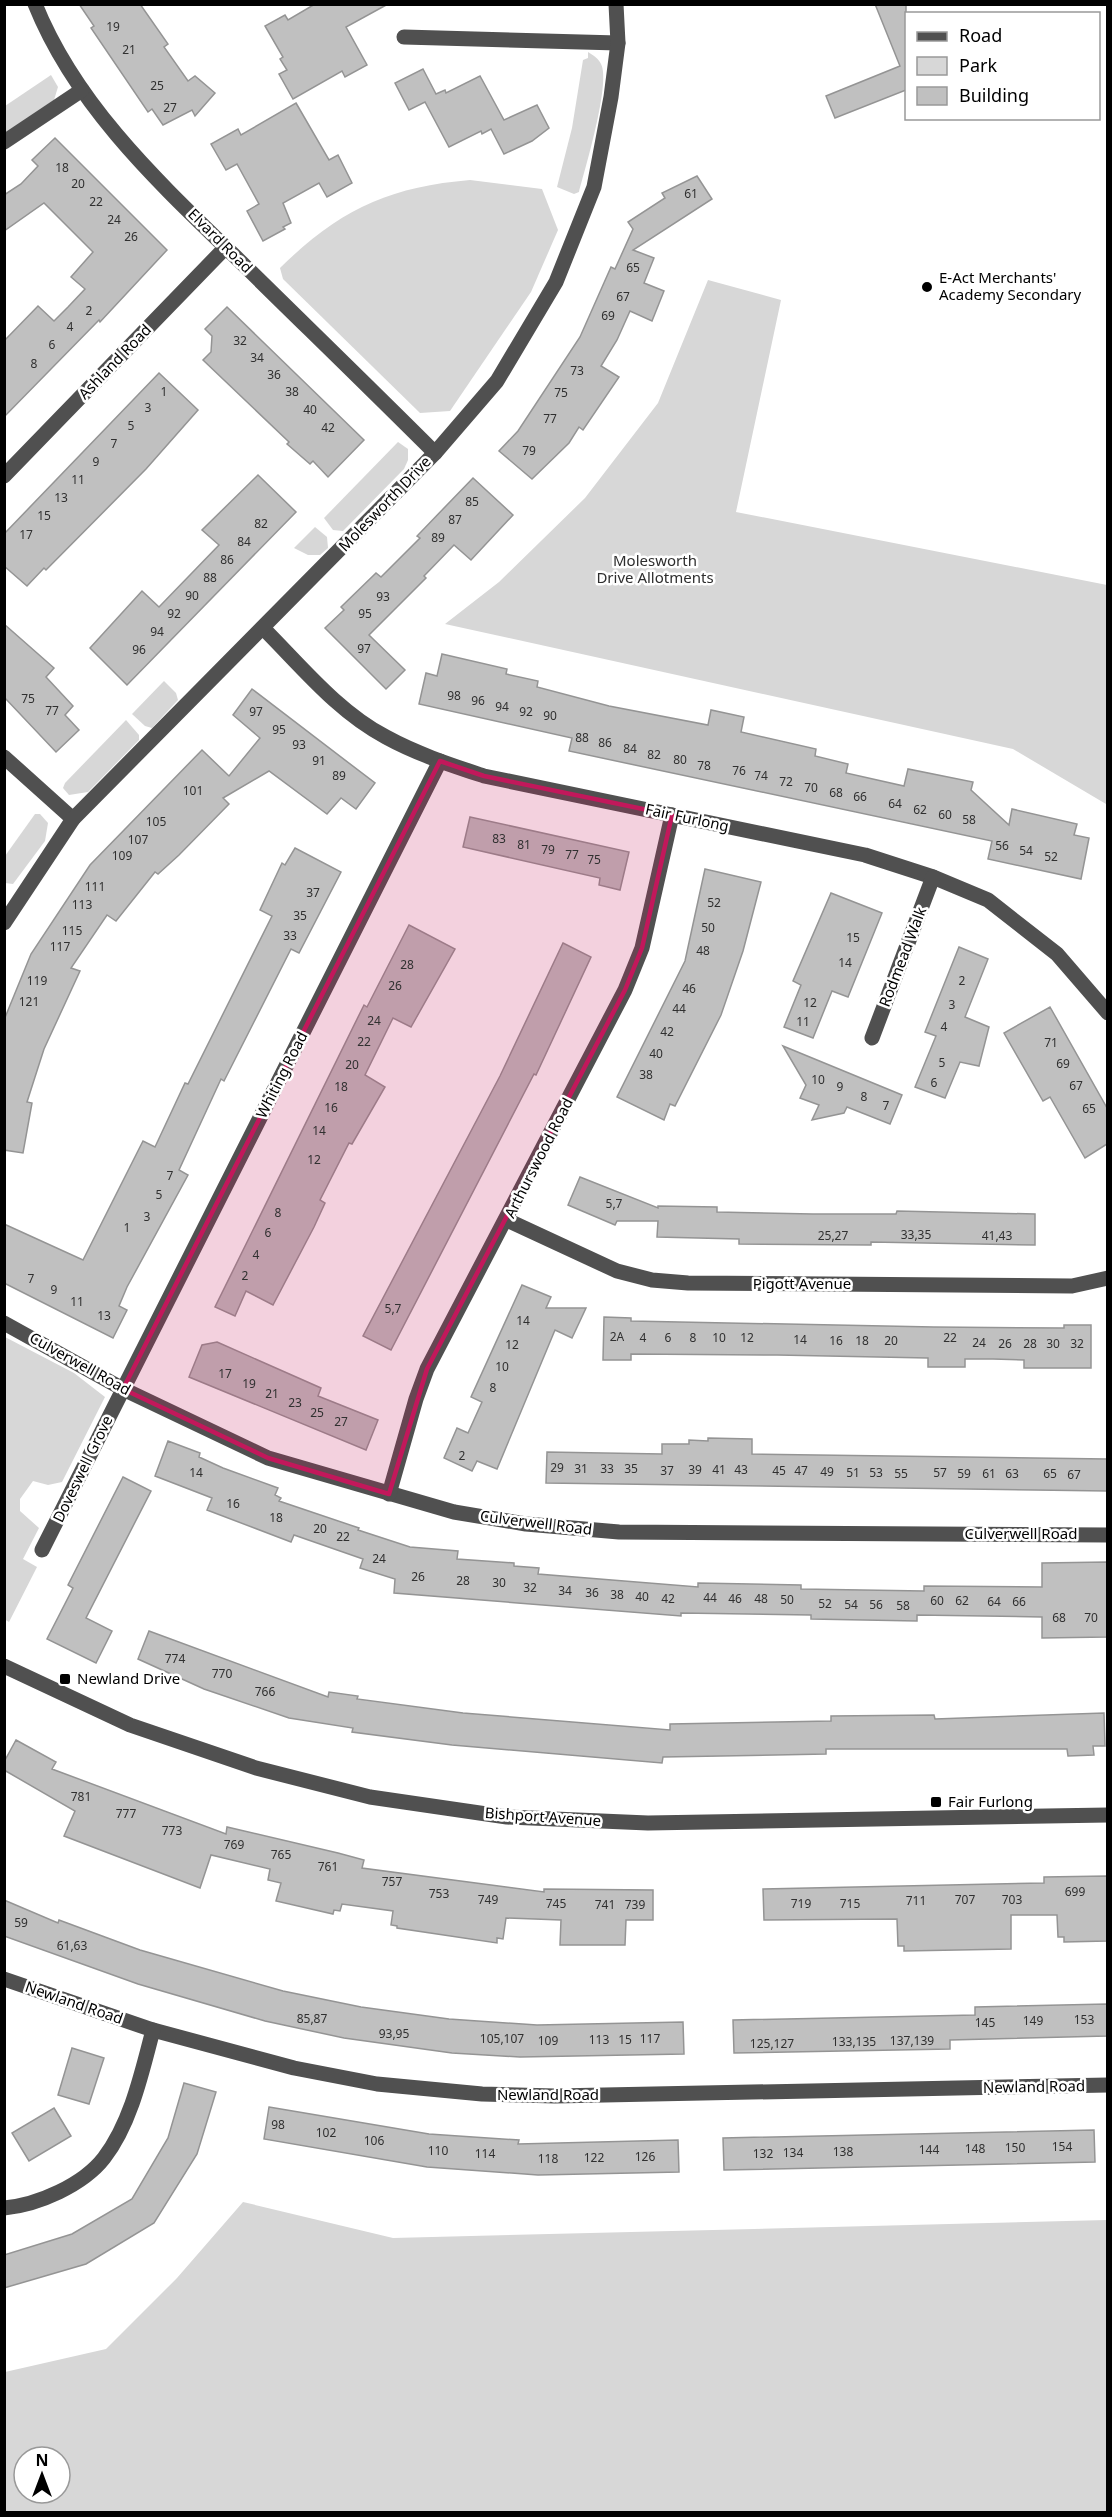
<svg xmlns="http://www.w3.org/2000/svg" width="1112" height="2517" font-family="'Noto Sans',sans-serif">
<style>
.green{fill:#d7d7d7;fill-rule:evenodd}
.building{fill:#c0c0c0;stroke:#949494;stroke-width:1.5}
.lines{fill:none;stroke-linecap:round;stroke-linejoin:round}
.minor{stroke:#505050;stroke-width:15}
.marked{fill:#c2185b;fill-opacity:0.2;stroke:#c2185b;stroke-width:4.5;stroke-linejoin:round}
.poi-dot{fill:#000;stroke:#fff;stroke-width:2}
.labels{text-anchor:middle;stroke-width:5;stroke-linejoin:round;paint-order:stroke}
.number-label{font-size:12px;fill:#303030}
.street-label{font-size:15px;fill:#000;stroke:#fff}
.poi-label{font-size:15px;fill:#000;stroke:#fff;text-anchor:start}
.park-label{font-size:15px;fill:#2e2e2e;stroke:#fff}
</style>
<rect width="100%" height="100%" fill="#fff"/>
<!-- green -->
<g class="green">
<path d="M588,52C593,55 599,59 601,64C611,83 585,169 579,192L574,194L557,187L572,128L583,60L588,58Z"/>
<polygon points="51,75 58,87 54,100 5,133 5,106"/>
<path d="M470,180L542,189L558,230L531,292L450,411L420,413L283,279L280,268C339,210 388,187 470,180Z"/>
<polygon points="708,280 781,300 736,512 1107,585 1106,804 1013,749 445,624 499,582 585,498 658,403"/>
<polygon points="398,442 408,449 408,460 404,469 343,531 333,530 324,518"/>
<polygon points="315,527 327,537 328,548 320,555 308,555 294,548"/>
<polygon points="164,681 176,693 178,700 152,728 145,726 132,714"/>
<polygon points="126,720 139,735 139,740 88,792 69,795 63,788 65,783"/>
<polygon points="35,814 40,814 48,823 45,841 13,884 5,883 5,856"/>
<polygon points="5,1337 74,1373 105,1397 62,1482 48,1485 33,1481 20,1499 20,1511 39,1528 23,1559 37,1567 9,1622 4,1619"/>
<path d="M243,2202L393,2238L1107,2220V2512H5V2372L106,2349L177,2278ZM24,2457H60V2493H24Z"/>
</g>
<!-- building -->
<g class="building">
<polygon points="79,4 140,4 168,44 164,47 188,81 195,76 215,93 195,116 192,110 163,125 152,109 148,112 91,28 94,26"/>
<polygon points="315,4 388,4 346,27 367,65 345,77 342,71 293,99 279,74 287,70 280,59 283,57 265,26 285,15 288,20"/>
<polygon points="875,4 906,4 906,90 835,118 826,96 900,66"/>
<polygon points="423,69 436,94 445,90 446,93 480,76 504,120 537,105 549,128 532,141 504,154 491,129 482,134 481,131 449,147 425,102 409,110 395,83"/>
<polygon points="296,103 329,160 338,155 352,183 327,197 319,183 283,203 291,223 283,227 285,229 263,241 247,211 259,204 237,164 226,170 211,144 238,129 241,135"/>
<polygon points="55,138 167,250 100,322 99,320 4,417 4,341 38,306 54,321 68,307 85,289 71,277 93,252 44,203 4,231 4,195 21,184 38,166 32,160"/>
<polygon points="697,176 712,199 633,250 654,258 644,283 664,291 652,321 630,311 617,340 601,366 619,377 583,430 579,427 569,443 532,479 499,451 518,431 580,337 611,267 615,269 633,229 628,222 665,198 662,193"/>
<polygon points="227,307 364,440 328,477 313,461 310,464 287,444 289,442 203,360 211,352 212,336 205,329"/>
<polygon points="159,373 198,410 146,469 46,570 44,568 27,586 4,566 4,534"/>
<polygon points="258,475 296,512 127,685 90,648 142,591 159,607 219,545 202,530"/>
<polygon points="473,478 513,515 471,560 454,545 424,576 426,578 369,635 405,670 386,689 325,628 344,610 341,607 376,573 381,577 420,538 417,536"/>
<polygon points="4,624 54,668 46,677 73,706 65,715 79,730 56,752 4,697"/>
<polygon points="442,654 507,669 506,674 538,681 537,687 609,706 708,725 711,710 744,717 741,732 816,749 815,756 848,764 846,773 904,786 908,769 973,782 971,790 1009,825 1012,809 1077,824 1074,835 1089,838 1081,879 988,859 992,841 569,751 572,738 419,704 426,673 437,676"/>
<polygon points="252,689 375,783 356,809 341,798 327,814 269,771 223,798 229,804 179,855 158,874 155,872 116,921 107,915 71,968 80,971 44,1049 35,1077 27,1102 32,1103 23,1153 4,1150 4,1020 31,954 90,865 202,750 229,776 260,738 233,715"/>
<polygon points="470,817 629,852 620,890 599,885 600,878 463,847"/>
<polygon points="295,848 341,872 299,953 291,949 224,1081 221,1079 179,1170 188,1175 127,1287 119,1306 127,1310 113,1338 4,1283 4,1224 83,1260 143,1141 155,1147 185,1083 188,1084 272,916 260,910 282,863 285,865"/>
<polygon points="705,869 761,882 743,951 721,1015 675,1106 670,1104 664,1120 617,1097 685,961"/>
<polygon points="831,893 882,913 848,997 832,991 813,1038 784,1027 801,985 793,981"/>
<polygon points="409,925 455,949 411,1027 393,1018 365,1075 385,1087 352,1144 349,1143 320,1200 325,1203 314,1227 273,1305 246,1291 235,1316 215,1307 364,1005 367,1007"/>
<polygon points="563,943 591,957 536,1075 534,1074 391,1350 363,1336 500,1076"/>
<polygon points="959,947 988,959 965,1017 989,1027 979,1066 960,1062 945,1098 915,1087 936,1036 925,1032"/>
<polygon points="1050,1007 1107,1108 1107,1144 1085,1158 1050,1097 1043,1101 1004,1033"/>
<polygon points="783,1046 902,1095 890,1124 847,1107 844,1113 812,1120 819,1105 800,1098 806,1085"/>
<polygon points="580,1177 658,1208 658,1206 717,1207 717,1212 813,1214 896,1214 897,1211 1035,1214 1035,1245 871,1242 871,1245 739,1244 739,1239 657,1237 658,1221 617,1221 615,1225 568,1205"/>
<polygon points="522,1285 551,1297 546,1308 586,1308 572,1338 555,1330 497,1469 477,1461 472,1471 444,1458 457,1428 468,1433 482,1402 471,1397"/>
<polygon points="604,1317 631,1318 631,1321 934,1327 1064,1328 1064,1325 1091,1325 1091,1368 1024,1368 1024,1360 993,1359 965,1359 965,1367 928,1367 928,1358 777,1355 631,1354 631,1360 603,1360"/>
<polygon points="217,1342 321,1388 318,1396 378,1420 366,1450 189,1377 202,1345"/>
<polygon points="708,1438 752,1439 752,1454 1107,1459 1107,1491 546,1483 547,1452 662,1454 662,1444 689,1444 689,1440 708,1441"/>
<polygon points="168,1441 200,1453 199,1457 223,1468 278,1488 275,1495 281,1498 279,1501 359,1528 358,1530 410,1547 458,1551 457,1559 514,1563 514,1566 539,1568 538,1574 698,1587 698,1583 801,1585 801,1589 924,1591 924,1586 1042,1587 1042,1563 1107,1562 1107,1637 1042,1638 1042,1617 917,1615 917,1621 811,1619 811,1615 681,1613 681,1616 394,1593 395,1579 360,1568 363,1559 294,1535 291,1542 207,1510 212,1498 155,1476"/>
<polygon points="123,1477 151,1491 86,1618 112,1631 96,1663 47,1639 73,1588 68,1585"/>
<polygon points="149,1631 328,1697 329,1692 358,1696 357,1699 463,1713 670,1730 670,1724 831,1721 831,1716 934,1715 935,1719 1104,1713 1105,1746 1093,1746 1094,1755 1068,1756 1067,1749 826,1749 826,1754 663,1757 662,1763 452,1745 352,1732 353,1728 289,1718 204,1689 138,1659"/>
<polygon points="16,1740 56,1762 52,1769 226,1834 227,1827 338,1853 364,1860 362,1868 544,1892 544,1889 653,1890 653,1920 626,1920 625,1945 560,1945 561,1920 506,1918 503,1939 497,1938 497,1943 397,1928 397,1926 391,1925 393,1911 342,1904 340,1911 334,1910 333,1914 276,1901 281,1883 268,1880 270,1869 211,1855 200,1888 64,1836 75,1811 4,1770 4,1762"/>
<polygon points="1107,1876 1107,1941 1064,1942 1064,1937 1058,1937 1057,1915 1011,1915 1011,1949 904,1951 904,1946 898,1946 897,1919 764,1920 763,1889 1044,1883 1044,1877"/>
<polygon points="4,1900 58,1923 59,1920 140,1950 283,1991 361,2007 449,2019 537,2025 683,2022 684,2054 520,2057 452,2053 344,2038 265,2021 138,1984 4,1936"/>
<polygon points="1107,2004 1107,2036 950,2040 950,2049 734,2053 733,2020 975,2015 975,2007"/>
<polygon points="72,2048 104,2058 89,2104 58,2095"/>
<polygon points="184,2083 216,2092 197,2154 154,2223 86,2264 4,2288 4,2255 72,2234 132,2199 168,2138"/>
<polygon points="269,2107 429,2134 519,2140 518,2144 678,2140 679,2172 538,2175 427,2167 264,2139"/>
<polygon points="54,2108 71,2136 29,2161 12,2133"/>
<polygon points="1094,2130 1095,2162 724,2170 723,2138"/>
</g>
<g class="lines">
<!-- minor -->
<g class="minor">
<path d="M35,4C78,111 167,190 247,268C310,330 373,391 435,453"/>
<polyline points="404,37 618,43"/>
<polyline points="4,142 82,90"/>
<polyline points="4,476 226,247"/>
<path d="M263,628C301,666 338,712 386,737C417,754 451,765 484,776L865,855L933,877L988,900L1057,954L1108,1013"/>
<polyline points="4,757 73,819"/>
<polyline points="4,923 73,819 435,453 497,381 556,282 594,187 611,97 618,43 616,4"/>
<polyline points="872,1038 933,877"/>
<polyline points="507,1220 617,1271 652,1280 688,1283 1072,1286 1108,1278"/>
<polyline points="4,1323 123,1389 268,1458 454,1512 526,1524 619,1532 1108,1535"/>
<polyline points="389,1494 416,1399 427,1369 625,990 642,948 672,815"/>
<polyline points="42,1550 440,761"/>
<polyline points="4,1666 130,1725 256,1768 370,1797 507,1817 648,1823 1108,1815"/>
<polyline points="4,1979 153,2030 294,2068 377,2084 482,2094 555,2096 1108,2085"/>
<path d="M4,2208C38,2205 83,2185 104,2158C131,2123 142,2072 153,2030"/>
</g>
</g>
<!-- marked area -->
<path class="marked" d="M440,761L484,776L672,815L642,948L625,990L427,1369L389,1494L268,1458L123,1389Z"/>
<!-- markers -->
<g class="poi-dot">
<circle cx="927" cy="287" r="6"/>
<rect x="59" y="1673" width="12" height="12" rx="3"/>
<rect x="930" y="1796" width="12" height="12" rx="3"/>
</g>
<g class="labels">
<!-- number labels -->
<g class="number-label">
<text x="113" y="31">19</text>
<text x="129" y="54">21</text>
<text x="157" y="90">25</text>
<text x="170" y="112">27</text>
<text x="62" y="172">18</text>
<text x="78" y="188">20</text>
<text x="691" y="198">61</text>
<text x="96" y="206">22</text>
<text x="114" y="224">24</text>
<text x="131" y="241">26</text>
<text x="633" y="272">65</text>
<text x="623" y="301">67</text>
<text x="89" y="315">2</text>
<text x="608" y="320">69</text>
<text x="70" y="331">4</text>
<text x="240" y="345">32</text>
<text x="52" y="349">6</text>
<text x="257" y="362">34</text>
<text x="34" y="368">8</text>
<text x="577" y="375">73</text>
<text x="274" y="379">36</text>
<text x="164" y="396">1</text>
<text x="292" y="396">38</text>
<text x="561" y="397">75</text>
<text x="148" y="412">3</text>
<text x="310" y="414">40</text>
<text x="550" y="423">77</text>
<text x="131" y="430">5</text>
<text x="328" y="432">42</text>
<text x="114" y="448">7</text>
<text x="529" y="455">79</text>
<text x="96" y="466">9</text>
<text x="78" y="484">11</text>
<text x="61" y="502">13</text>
<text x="472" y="506">85</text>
<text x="44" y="520">15</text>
<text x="455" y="524">87</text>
<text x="261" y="528">82</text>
<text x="26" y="539">17</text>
<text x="438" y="542">89</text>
<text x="244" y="546">84</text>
<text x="227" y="564">86</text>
<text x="210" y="582">88</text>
<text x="192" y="600">90</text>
<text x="383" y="601">93</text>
<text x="174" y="618">92</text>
<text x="365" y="618">95</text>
<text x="157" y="636">94</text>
<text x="364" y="653">97</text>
<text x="139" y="654">96</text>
<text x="454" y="700">98</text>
<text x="28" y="703">75</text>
<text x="478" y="705">96</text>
<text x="502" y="711">94</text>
<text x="52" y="715">77</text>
<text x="256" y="716">97</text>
<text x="526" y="716">92</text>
<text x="550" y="720">90</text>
<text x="279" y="734">95</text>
<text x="582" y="742">88</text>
<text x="605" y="747">86</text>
<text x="299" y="749">93</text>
<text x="630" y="753">84</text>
<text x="654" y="759">82</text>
<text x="680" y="764">80</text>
<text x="319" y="765">91</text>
<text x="704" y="770">78</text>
<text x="739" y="775">76</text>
<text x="339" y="780">89</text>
<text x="761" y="780">74</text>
<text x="786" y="786">72</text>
<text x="811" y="792">70</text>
<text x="193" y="795">101</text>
<text x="836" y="797">68</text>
<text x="860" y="801">66</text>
<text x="895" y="808">64</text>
<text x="920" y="814">62</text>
<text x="945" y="819">60</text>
<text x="969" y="824">58</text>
<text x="156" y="826">105</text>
<text x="499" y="843">83</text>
<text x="138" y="844">107</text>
<text x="524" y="849">81</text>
<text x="1002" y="850">56</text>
<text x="548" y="854">79</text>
<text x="1026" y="855">54</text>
<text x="572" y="859">77</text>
<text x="122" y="860">109</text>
<text x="1051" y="861">52</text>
<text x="594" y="864">75</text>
<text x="95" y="891">111</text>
<text x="313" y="897">37</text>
<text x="714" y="907">52</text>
<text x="82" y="909">113</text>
<text x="300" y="920">35</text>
<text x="708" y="932">50</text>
<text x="72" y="935">115</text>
<text x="290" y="940">33</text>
<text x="853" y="942">15</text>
<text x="60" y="951">117</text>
<text x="703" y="955">48</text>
<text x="845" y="967">14</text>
<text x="407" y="969">28</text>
<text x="37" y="985">119</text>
<text x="962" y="985">2</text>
<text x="395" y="990">26</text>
<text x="689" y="993">46</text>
<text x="29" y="1006">121</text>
<text x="810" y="1007">12</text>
<text x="952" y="1009">3</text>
<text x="679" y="1013">44</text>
<text x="374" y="1025">24</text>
<text x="803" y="1026">11</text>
<text x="944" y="1031">4</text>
<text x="667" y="1036">42</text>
<text x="364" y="1046">22</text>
<text x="1051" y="1047">71</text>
<text x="656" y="1058">40</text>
<text x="942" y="1067">5</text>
<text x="1063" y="1068">69</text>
<text x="352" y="1069">20</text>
<text x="646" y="1079">38</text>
<text x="818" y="1084">10</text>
<text x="934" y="1087">6</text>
<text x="1076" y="1090">67</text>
<text x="341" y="1091">18</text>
<text x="840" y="1091">9</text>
<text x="864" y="1101">8</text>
<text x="886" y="1110">7</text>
<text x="331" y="1112">16</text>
<text x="1089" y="1113">65</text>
<text x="319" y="1135">14</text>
<text x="314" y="1164">12</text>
<text x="170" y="1180">7</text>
<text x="159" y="1199">5</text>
<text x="614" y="1208">5,7</text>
<text x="278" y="1217">8</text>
<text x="147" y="1221">3</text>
<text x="127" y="1232">1</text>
<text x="268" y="1237">6</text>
<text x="916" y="1239">33,35</text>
<text x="833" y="1240">25,27</text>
<text x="997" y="1240">41,43</text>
<text x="256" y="1259">4</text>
<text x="245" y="1280">2</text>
<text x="31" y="1283">7</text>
<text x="54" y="1294">9</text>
<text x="77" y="1306">11</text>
<text x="393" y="1313">5,7</text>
<text x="104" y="1320">13</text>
<text x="523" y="1325">14</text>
<text x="617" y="1341">2A</text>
<text x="643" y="1342">4</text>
<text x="668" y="1342">6</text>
<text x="693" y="1342">8</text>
<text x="719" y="1342">10</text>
<text x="747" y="1342">12</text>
<text x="950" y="1342">22</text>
<text x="800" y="1344">14</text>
<text x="836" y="1345">16</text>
<text x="862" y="1345">18</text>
<text x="891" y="1345">20</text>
<text x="979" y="1347">24</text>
<text x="1005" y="1348">26</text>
<text x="1030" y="1348">28</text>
<text x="1053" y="1348">30</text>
<text x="1077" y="1348">32</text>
<text x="512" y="1349">12</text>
<text x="502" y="1371">10</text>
<text x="225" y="1378">17</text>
<text x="249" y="1388">19</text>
<text x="493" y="1392">8</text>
<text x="272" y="1398">21</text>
<text x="295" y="1407">23</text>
<text x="317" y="1417">25</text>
<text x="341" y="1426">27</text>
<text x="462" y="1460">2</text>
<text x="557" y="1472">29</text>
<text x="581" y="1473">31</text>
<text x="607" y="1473">33</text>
<text x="631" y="1473">35</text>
<text x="695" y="1474">39</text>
<text x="719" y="1474">41</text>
<text x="741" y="1474">43</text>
<text x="667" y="1475">37</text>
<text x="779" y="1475">45</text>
<text x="801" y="1475">47</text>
<text x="827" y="1476">49</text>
<text x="196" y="1477">14</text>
<text x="853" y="1477">51</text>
<text x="876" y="1477">53</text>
<text x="940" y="1477">57</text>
<text x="901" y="1478">55</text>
<text x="964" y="1478">59</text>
<text x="989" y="1478">61</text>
<text x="1012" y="1478">63</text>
<text x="1050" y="1478">65</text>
<text x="1074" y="1479">67</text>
<text x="233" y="1508">16</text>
<text x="276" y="1522">18</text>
<text x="320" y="1533">20</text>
<text x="343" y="1541">22</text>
<text x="379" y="1563">24</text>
<text x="418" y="1581">26</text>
<text x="463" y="1585">28</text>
<text x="499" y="1587">30</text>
<text x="530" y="1592">32</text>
<text x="565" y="1595">34</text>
<text x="592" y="1597">36</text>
<text x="617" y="1599">38</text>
<text x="642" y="1601">40</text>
<text x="710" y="1602">44</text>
<text x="668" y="1603">42</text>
<text x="735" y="1603">46</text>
<text x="761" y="1603">48</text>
<text x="787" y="1604">50</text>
<text x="937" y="1605">60</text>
<text x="962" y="1605">62</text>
<text x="994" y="1606">64</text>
<text x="1019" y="1606">66</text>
<text x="825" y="1608">52</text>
<text x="851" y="1609">54</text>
<text x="876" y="1609">56</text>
<text x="903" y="1610">58</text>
<text x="1059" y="1622">68</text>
<text x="1091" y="1622">70</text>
<text x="175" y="1663">774</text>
<text x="222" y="1678">770</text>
<text x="265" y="1696">766</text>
<text x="81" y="1801">781</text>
<text x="126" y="1818">777</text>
<text x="172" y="1835">773</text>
<text x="234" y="1849">769</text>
<text x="281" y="1859">765</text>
<text x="328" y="1871">761</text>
<text x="392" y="1886">757</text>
<text x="1075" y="1896">699</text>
<text x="439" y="1898">753</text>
<text x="488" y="1904">749</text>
<text x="965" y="1904">707</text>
<text x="1012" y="1904">703</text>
<text x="916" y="1905">711</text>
<text x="556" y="1908">745</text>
<text x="801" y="1908">719</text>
<text x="850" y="1908">715</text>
<text x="605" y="1909">741</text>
<text x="635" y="1909">739</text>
<text x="21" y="1927">59</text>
<text x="72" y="1950">61,63</text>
<text x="312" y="2023">85,87</text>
<text x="1084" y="2024">153</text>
<text x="1033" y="2025">149</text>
<text x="985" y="2027">145</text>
<text x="394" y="2038">93,95</text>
<text x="502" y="2043">105,107</text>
<text x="650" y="2043">117</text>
<text x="599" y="2044">113</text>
<text x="625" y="2044">15</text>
<text x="548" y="2045">109</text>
<text x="912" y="2045">137,139</text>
<text x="854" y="2046">133,135</text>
<text x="772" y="2048">125,127</text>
<text x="278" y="2129">98</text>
<text x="326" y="2137">102</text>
<text x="374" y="2145">106</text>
<text x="1062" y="2151">154</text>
<text x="1015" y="2152">150</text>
<text x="975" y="2153">148</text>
<text x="929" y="2154">144</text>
<text x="438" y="2155">110</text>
<text x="843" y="2156">138</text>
<text x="793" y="2157">134</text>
<text x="485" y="2158">114</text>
<text x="763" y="2158">132</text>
<text x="645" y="2161">126</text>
<text x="594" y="2162">122</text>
<text x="548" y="2163">118</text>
</g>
<!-- street labels -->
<g class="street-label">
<text transform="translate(220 241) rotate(45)" y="5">Elvard Road</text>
<text transform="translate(115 362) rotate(-46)" y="5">Ashland Road</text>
<text transform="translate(385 504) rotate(-46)" y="5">Molesworth Drive</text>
<text transform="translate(687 818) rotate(12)" y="5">Fair Furlong</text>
<text transform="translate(903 957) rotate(-69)" y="5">Rodmead Walk</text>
<text transform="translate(282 1075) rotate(-63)" y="5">Whiting Road</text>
<text transform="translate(539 1158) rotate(-63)" y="5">Arthurswood Road</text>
<text x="802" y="1289">Pigott Avenue</text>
<text transform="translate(80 1364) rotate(29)" y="5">Culverwell Road</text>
<text transform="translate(83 1469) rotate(-64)" y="5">Doveswell Grove</text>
<text transform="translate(536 1523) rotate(7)" y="5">Culverwell Road</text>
<text x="1021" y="1539">Culverwell Road</text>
<text transform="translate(543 1817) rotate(4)" y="5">Bishport Avenue</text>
<text transform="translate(74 2003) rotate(19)" y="5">Newland Road</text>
<text transform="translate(1034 2087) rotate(-1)" y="5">Newland Road</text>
<text x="548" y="2100">Newland Road</text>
</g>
<!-- poi labels -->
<g class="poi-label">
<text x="939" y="283">E-Act Merchants'<tspan x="939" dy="17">Academy Secondary</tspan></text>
<text x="77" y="1684">Newland Drive</text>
<text x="948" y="1807">Fair Furlong</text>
</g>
<!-- park labels -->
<g class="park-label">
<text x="655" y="566">Molesworth<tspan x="655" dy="17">Drive Allotments</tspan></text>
</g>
</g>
<!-- border -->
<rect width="1112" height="2517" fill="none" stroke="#000000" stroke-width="12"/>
<!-- legend -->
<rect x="905" y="12" width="195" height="108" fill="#ffffff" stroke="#999999" stroke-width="1.5"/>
<rect x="917" y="32" width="30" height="9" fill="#505050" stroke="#999999" stroke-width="1.5"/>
<text x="959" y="42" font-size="18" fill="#000000">Road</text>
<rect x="917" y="57" width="30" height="18" fill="#d7d7d7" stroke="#999999" stroke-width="1.5"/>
<text x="959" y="72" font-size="18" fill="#000000">Park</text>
<rect x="917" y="87" width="30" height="18" fill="#c0c0c0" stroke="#999999" stroke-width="1.5"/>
<text x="959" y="102" font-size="18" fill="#000000">Building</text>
<!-- north arrow -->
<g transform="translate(42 2475)"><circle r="28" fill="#ffffff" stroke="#999999" stroke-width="1.5"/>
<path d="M0-4.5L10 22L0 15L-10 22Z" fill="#000000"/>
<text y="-9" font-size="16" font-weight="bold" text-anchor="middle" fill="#000000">N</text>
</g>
</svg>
